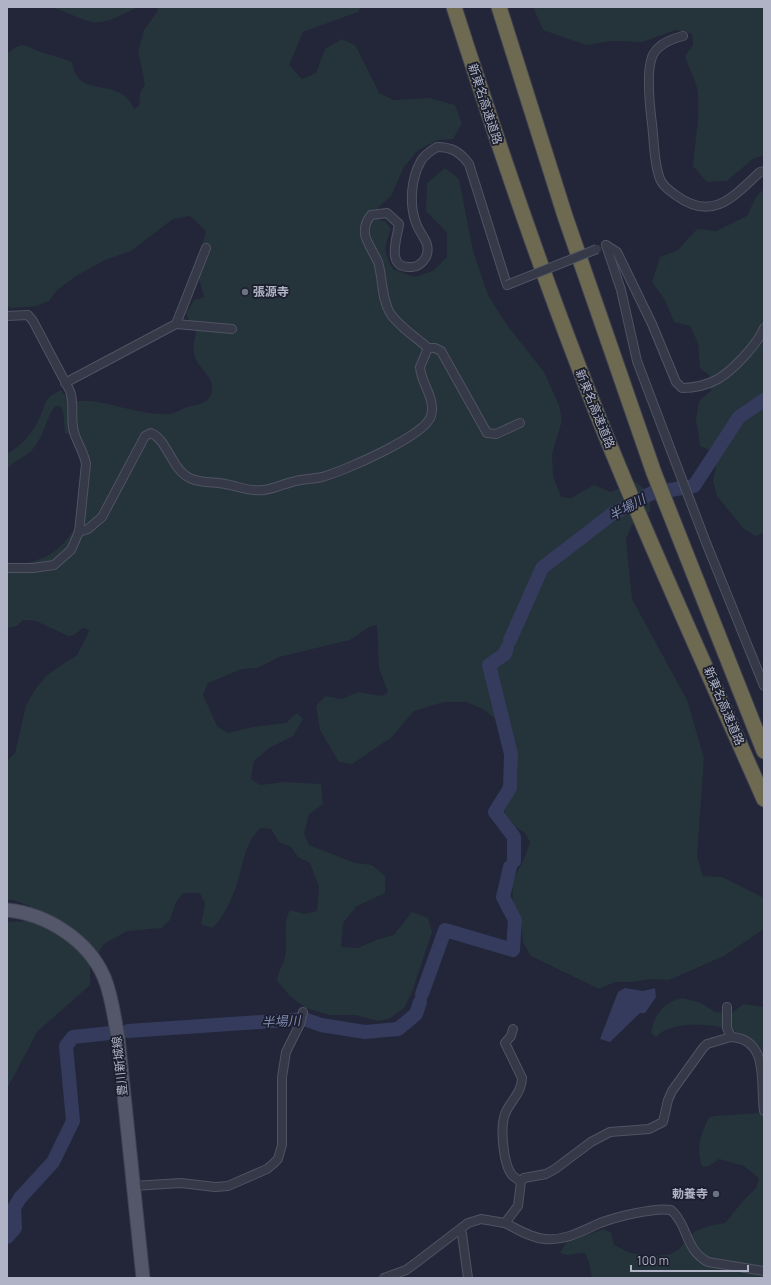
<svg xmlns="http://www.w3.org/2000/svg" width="771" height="1285" font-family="Manrope,'Noto Sans JP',sans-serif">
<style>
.green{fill:#25333a}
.water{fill:#343b5d}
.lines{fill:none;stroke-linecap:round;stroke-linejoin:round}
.river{stroke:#343b5d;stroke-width:14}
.street-casing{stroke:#505363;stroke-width:10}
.primary-casing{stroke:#3e4252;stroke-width:15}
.highway-casing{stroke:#3d4050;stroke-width:17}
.street{stroke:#353948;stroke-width:8}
.primary{stroke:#535769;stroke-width:13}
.highway{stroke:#6e6a52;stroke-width:15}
.street-bridge-casing{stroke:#505363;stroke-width:10;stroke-linecap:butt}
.street-bridge{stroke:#353948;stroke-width:8}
.worship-dot{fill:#6b7280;stroke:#1b1e2d;stroke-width:1.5}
.labels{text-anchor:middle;stroke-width:3.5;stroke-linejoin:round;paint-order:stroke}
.street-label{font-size:12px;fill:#b0b3c5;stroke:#1b1e2d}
.poi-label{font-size:12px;font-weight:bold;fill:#b0b3c5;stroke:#1b1e2d;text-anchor:start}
.water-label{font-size:13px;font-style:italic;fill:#808ab1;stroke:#1b1e2d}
</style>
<rect width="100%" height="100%" fill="#222638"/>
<!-- green -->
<g class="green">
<path d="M49,7H138C125,13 103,27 88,21C74,17 64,10 49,7Z"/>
<path d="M158,7H361L358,12L303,32L289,65L302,79L316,73L325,49L342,39L355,45L379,93L393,100L429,98L455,105L462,124L453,139L438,140L418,150L404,167L391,196L378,208L380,220L385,221L391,229C384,246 383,253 393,269L414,277L433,271L447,257V233L426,211L427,183L445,168L459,179L473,251L488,295L507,325L544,372L559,405L562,421L552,454L553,476L561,497L571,498L594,485L610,492L635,482C646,487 652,499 650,511L631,526L626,540L632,599L687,700L704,758L697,856L703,876L722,877L764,898V929L724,956L669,980L651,979L632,982H615L599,989L531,956L523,942L521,919L513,903L512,882L525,857L530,842L525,833L514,826L504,813L518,775L516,748L511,731L484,710L467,702H444L414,711L392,737L352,764L339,762L320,730L316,706L325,696L342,699L358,692L382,696L388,692L379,668L377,625L369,627L350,640L279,657L257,668L242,669L208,683L203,695L217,726L228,733L252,727L286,723L297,713L303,719L293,736L269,748L254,761L251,779L260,785L285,782L321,784L323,804L309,814L304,834L309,845L355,863L372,865L385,876V893L357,906L343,923L341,947L358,948L376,940L394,935L412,912L428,918L432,932L412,992L404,1008L389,1019L378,1021L356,1015H330L306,1008L290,996L277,981C278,970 283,966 285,957C288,941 282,924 290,910L304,914L317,911L319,887L310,863L298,857L291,847L279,842L271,829L261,828C243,843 243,869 235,890C229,904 223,917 213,928L201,924L205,904L200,893H183L176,902L170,920L161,928L127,931L104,944L90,966V985L37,1032L7,1089V922L27,921L30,906L13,900H7V761L15,753L26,705L36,688L47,675L77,655L90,630L83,628L74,635L68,636L36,621L23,620L17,626L7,628V565C50,564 72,544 84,504C88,490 91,476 88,461C87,454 82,446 79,439L65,433L63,411L60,406H55C45,420 44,437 32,450C25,458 14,460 7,469V454C21,446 32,434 39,419C46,404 43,398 61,390L70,402C101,396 135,416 168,414C176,414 183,407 191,406C202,404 211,401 212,389C213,376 197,367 194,355C192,346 196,334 197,325L189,321L186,313L194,300L204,297C203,290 200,285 199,279C197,262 202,247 206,231L190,216L173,219L131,251L105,260L76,276L57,290L49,301L36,306L11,308L7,305V54C25,38 26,48 44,53C54,56 63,58 72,62C77,95 105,81 125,96C129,99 132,105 134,109L139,106L140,93L145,84L138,52L144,30L157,12Z"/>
<path d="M533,7H764V156L754,158L727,181L707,182L693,166C695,140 701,114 697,88C695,78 688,67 685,56L693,45L692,34L676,30L642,42L612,41L586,45L543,30Z"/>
<polygon points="764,189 764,533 755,536 743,528 717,496 713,481 716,468 709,450 700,446 696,419 699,401 711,391 710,376 700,368 698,343 690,326 674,322 665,300 652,282 660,257 678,250 697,229 716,231 747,216 756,197"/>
<path d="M683,998L701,1003L715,1012L732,1013L743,1004L764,1007V1058C762,1053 761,1047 758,1044C739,1026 690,1019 666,1030C662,1031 659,1035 656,1037L651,1033C654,1014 664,1002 683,998Z"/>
<path d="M758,1113L764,1115V1278H592L589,1262L585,1253L565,1255L560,1253L567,1241L604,1229L611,1233L614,1245L628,1252L649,1257L671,1254L678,1250L694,1232L708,1226L725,1223L743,1201L756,1188L759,1178L744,1166L719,1159L709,1166L702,1167C696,1147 700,1135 709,1117C725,1114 741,1115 758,1113Z"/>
</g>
<!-- water -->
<polygon class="water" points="625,988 643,991 655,988 656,997 645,1013 640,1013 610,1042 600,1039 618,992"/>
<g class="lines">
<!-- river -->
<g class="river">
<polyline points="510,640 542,568 612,514 652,493 694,486 739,417 764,400"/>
<polyline points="507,648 505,654 489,665 511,754 510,788 495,812 514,837 514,861"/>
<polyline points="422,994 445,930 513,950 515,920 503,897 510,867"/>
<polyline points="128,1031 304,1019 321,1025 365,1032 398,1029 416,1014 420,1002"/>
<polyline points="7,1237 15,1228 14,1208 20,1198 53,1162 73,1121 66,1046 73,1037 110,1033"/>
</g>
<!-- street casing -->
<g class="street-casing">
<g id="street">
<path d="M683,36C671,39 657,44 652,57C646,73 650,108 652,124C654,140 654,162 659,176C661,185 670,191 677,196C713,222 734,196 760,172L764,171"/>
<polyline points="606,245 621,290 637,361 705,540 764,686"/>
<path d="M606,245L617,252L652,324L676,382L682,388C694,388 707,385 718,379C732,371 758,344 764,328"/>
<path d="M7,316L28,315L33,321L70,391C75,405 70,418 74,432C77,443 84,452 86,464L79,532L71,550L54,565L33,568H7"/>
<polyline points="176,324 232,329"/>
<path d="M428,348C416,337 399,327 390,313C381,298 383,278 378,262C375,255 365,240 365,234C364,226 366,221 371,215L387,213L399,224C397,239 385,269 412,267C419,267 423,262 426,257C432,243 420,235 416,223C409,204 411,178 421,161C424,155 432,150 437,147C452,147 460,152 469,164L507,285"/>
<polyline points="428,348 435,348 441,351 487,433 496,434 520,423"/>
<polyline points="65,383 176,324 206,248"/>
<path d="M79,532L88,529L102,517L145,436L151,433C169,441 171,471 192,479C202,483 215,482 225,484C238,486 249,492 263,490C274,489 283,484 292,482C302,479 313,479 322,477C344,471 425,436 431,416C436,398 421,384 420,367L428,348"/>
<path d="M513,1029L511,1036L505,1043L522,1078C522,1093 510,1101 505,1114C500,1127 503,1166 513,1176C515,1178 519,1180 521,1181"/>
<path d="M731,1037C770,1039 760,1085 764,1111"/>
<polyline points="133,1186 181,1183 215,1187 228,1186 267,1169 273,1164 278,1159 282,1145 282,1077 286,1052 300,1024 303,1012"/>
<path d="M505,1223C517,1229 531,1238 545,1239C565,1241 582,1231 600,1223C616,1217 655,1207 671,1210C689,1226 684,1249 708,1262L764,1271"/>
<polyline points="460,1230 462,1234 468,1278"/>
<polyline points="384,1278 406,1270 417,1262 468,1223 481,1219 505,1223 518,1206 521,1181 524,1178 546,1174 555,1169 591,1142 610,1132 649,1129 663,1122 668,1100 672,1091 703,1048 707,1044 731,1037 727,1028 727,1007"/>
</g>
</g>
<!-- primary casing -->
<g class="primary-casing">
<path id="primary" d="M7,910C47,914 88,940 104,977C112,996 114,1017 118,1037L143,1278"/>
</g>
<!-- highway casing -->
<g class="highway-casing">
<g id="highway">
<path d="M454,7C504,163 557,319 620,470C666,581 716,690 764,799"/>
<polyline points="499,7 565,216 654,473 764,751"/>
</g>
</g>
<!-- street -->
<use href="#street" class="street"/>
<!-- primary -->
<use href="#primary" class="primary"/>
<!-- highway -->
<use href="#highway" class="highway"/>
<!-- street-bridge casing -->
<g class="street-bridge-casing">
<polyline id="street-bridge" points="507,285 597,249"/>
</g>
<!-- street-bridge -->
<use href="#street-bridge" class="street-bridge"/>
</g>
<!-- markers -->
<g class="worship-dot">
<circle cx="245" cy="292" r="4"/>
<circle cx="716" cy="1194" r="4"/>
</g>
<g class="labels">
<!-- street labels -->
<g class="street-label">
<text transform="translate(485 104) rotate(72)" y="4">新東名高速道路</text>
<text transform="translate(595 409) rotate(68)" y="4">新東名高速道路</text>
<text transform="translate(724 706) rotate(67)" y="4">新東名高速道路</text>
<text transform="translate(120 1066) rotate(-96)" y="4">豊川新城線</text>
</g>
<!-- poi labels -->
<g class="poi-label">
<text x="253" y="296">張源寺</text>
<text x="708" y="1198" text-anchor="end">勅養寺</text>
</g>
<!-- water labels -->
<g class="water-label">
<text transform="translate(627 507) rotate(-29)" y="5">半場川</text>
<text transform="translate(281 1021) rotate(-3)" y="5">半場川</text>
</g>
</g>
<!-- border -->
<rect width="771" height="1285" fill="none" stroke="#b0b3c5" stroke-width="16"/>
<!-- scale -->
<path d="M631 1265v6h117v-6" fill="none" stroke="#b0b3c5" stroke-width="2"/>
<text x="637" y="1265" font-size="12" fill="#b0b3c5" stroke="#1b1e2d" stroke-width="3" paint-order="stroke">100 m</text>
</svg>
